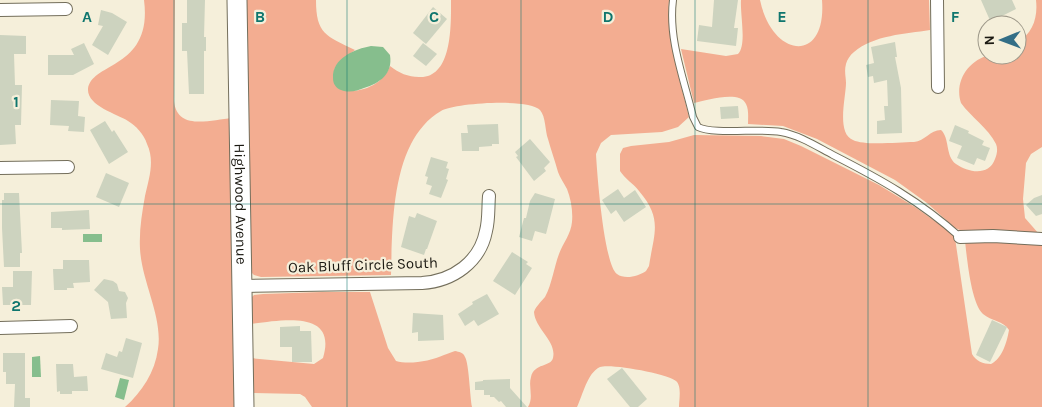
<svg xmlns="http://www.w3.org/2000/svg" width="1042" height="407" font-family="Karla,sans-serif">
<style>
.forest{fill:#f3ad91}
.water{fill:#86be8d}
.building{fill:#cdd3bf}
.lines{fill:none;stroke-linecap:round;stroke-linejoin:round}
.lane-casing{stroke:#736e5b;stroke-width:8}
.street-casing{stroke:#736e5b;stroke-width:14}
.secondary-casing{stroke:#736e5b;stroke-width:21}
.lane{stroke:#fff;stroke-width:6}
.street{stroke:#fff;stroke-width:12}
.secondary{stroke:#fff;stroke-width:19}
.grid{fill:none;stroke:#0f766e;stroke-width:1;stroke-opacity:0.55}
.labels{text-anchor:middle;stroke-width:4.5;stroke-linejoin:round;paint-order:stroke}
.street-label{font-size:15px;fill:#1b1912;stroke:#f5efda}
.grid-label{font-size:16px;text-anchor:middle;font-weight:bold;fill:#0f766e;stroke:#f5efda;stroke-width:4.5;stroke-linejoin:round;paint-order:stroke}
</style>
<rect width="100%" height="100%" fill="#f5efda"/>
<!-- forest -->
<g class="forest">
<path d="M144,0H175L174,101C177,131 210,120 232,118L237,407H125C142,392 155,372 158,349C163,317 142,283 140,249C139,231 142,213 145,196C149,178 155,161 147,144C144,134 136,126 128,121C117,114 87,106 88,89C91,62 153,69 144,0Z"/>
<path d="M244,0H316C316,34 326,36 355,50L338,63L334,70L346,91C364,92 383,84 390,66C399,73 408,77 419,77C453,79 451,23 451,0H669C666,40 680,79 689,117L678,127L662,132L611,135L601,143L596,154C597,173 604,265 617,274C625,280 639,276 646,271L649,266C654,233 663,219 639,191C634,184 625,179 620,171V154L623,148L631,146L669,142L694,135L761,136L784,139L801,146L879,185L915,207L953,234L955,238L972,354C976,361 983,364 991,364C1002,359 1007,342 1009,330C1004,321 991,321 983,314C971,303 967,258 965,241L1042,244V407H679C679,400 682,386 676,381C669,374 610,363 600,367C587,373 583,395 577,407H528C534,397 528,387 531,377C534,363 551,367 553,358C557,341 535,329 534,312C536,306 541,302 545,297C552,284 554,267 559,254C563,243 571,234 572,222C573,211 571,199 567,189C564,183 560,178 558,172C555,161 551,150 548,139C545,131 546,117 540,110C529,98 455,103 441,111C428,118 417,132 411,144C392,181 392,234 391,275L261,277L254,275L249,270Z"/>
<path d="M741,0H760C772,58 827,65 822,0H929L930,30C905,34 874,35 854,52C850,55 847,60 846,64C844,71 846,77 846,83C846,97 836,133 853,140C865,146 899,142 914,142C925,141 930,130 941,130C950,138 945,156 956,164C969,173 989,176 995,159C997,154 998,149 996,144C988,128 971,117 961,103C954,82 968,60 990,55C998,53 1008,55 1017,55V42C1033,34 1038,17 1036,0H1042V147L1031,154L1026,163L1023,199L1025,218L1039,234L962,231L955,228L927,203L895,180L817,139L783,126L748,124C748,118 749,110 746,104C740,90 707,100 694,103L681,49L726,56L738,54C747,45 740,15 741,0Z"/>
<path d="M322,292H370L388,348L396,361C409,365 431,361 444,355C448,354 451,352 455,351C459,352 463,352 465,357C469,363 470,397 472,407H312L305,397L300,394L250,393V358L314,364L323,358C338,308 279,321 249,324L250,299L254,295L263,294Z"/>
</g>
<!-- water -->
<g class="water">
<path d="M371,46L383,47L390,55C393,74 380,83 364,88C357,91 349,93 341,90C336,88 333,84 333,78C332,58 355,49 371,46Z"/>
<rect x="83" y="234" width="19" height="8"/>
<polygon points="40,356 41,377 32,377 32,357"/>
<polygon points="120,378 129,380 124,400 115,397"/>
</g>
<!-- building -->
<g class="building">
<polygon points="187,0 205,0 204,37 206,37 206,51 204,51 204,94 189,94 187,51 182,51 182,23 187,23"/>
<polygon points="714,0 738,0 734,28 738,28 736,46 697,41 699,25 712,27"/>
<polygon points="981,0 1012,0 1016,9 1002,16 1018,25 992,25"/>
<polygon points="433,7 447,19 426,44 413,33"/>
<polygon points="101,10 112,13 127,22 108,55 92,45 103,26 98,25"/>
<polygon points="0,35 26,36 26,54 14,54 15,85 22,85 21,125 15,125 16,144 0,145"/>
<polygon points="895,42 897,57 895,57 901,88 902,133 877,134 877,121 885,120 884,106 888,106 887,80 874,83 873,76 868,77 866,65 874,63 871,47"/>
<polygon points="84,43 94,64 73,75 48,75 48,55 74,55 71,49"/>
<polygon points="423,43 437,54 426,66 413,56"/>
<polygon points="51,100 79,101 78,116 85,117 84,132 68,131 69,126 50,125"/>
<polygon points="738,106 739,118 721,119 720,107"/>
<polygon points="105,121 112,132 114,130 128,152 109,164 90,130"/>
<polygon points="498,124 499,144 492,144 492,146 479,147 479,151 462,151 461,133 468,133 467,125"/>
<polygon points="955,125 969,131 968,133 984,141 982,145 990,148 985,161 977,158 974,165 957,158 962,146 949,141"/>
<polygon points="530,139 550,162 544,168 546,171 534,181 516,157 518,156 515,152"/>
<polygon points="431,157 448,162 446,168 449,169 446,179 448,180 441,198 429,194 432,186 426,184 428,177 425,176"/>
<polygon points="106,173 129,183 119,207 96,197"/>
<polygon points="618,189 624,198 635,190 646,207 624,222 616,210 611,214 602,200"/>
<polygon points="4,193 19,193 22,253 20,253 20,267 4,267 2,228 2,200 4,200"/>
<polygon points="535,193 555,199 546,234 535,231 532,241 519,237 524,218 526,218 530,201"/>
<polygon points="1042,195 1042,214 1036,216 1026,205 1034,198"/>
<polygon points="89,210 90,229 62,230 62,228 51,228 51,212"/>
<polygon points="417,213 437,221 427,249 426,249 424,255 401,247 409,216 415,218"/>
<polygon points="512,252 528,262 526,264 532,268 515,295 493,281"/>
<polygon points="63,260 89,260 90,282 73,283 74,288 67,288 67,290 54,290 53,269 63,269"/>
<polygon points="13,271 32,271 31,305 3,305 2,287 13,287"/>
<polygon points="104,279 113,281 117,284 119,291 125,292 128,298 126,303 127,318 111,319 108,302 94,290"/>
<polygon points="487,294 499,314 478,326 474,320 465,326 458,314 473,304 472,302"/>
<polygon points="413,313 443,315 444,340 418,341 418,332 412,333"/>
<polygon points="992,320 1007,327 990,362 976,355"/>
<polygon points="300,326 300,331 311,331 312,362 292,362 292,347 280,347 280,327"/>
<polygon points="126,338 142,343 133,378 101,369 106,353 117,357 119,351 122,352"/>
<polygon points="3,353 25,353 25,398 30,398 30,407 14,407 15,384 6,384 6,372 3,372"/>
<polygon points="56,364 73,364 74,377 87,376 88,391 72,391 72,394 60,394 60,391 57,392"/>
<polygon points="622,368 647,399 638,407 630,407 607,379"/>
<polygon points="510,379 510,388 527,407 506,407 501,401 499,402 494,397 490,397 490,395 484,395 484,390 475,390 475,382 483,381 483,380"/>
</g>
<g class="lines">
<!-- lane casing -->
<g class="lane-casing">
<path id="lane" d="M673,0C668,39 684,79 693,117L698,127C714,135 760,128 781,132C799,135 816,146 833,155C880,179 920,201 960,237"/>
</g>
<!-- street casing -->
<g class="street-casing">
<g id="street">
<polyline points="937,0 938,87"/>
<polyline points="0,10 66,9"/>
<polyline points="0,168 68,167"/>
<polyline points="960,237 993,236 1042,239"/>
<path d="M242,286L422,283C453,281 480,262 486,231C489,220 488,208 489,196"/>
<polyline points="0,328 71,326"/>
</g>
</g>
<!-- secondary casing -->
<g class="secondary-casing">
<g id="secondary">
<path id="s1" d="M237,0L244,407"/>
</g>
</g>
<!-- lane -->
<use href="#lane" class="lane"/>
<!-- street -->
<use href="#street" class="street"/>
<!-- secondary -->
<use href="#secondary" class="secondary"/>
</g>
<!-- grid -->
<path class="grid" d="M174,0V407M347,0V407M521,0V407M695,0V407M868,0V407M0,204H1042"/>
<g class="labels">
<!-- street labels -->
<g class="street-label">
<text dy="5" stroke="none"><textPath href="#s1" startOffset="204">Highwood Avenue</textPath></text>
<text transform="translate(363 265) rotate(-2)" y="5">Oak Bluff Circle South</text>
</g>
</g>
<g class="grid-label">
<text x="87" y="22">A</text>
<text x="260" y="22">B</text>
<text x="434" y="22">C</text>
<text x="608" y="22">D</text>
<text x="782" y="22">E</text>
<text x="955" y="22">F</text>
<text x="16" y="107">1</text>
<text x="16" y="311">2</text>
</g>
<!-- north arrow -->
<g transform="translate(1002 40) rotate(269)"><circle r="24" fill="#f5efda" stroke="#9e998a"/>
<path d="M0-4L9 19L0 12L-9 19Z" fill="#336e86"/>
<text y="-8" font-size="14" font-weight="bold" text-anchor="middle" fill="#1b1912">N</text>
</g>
</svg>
